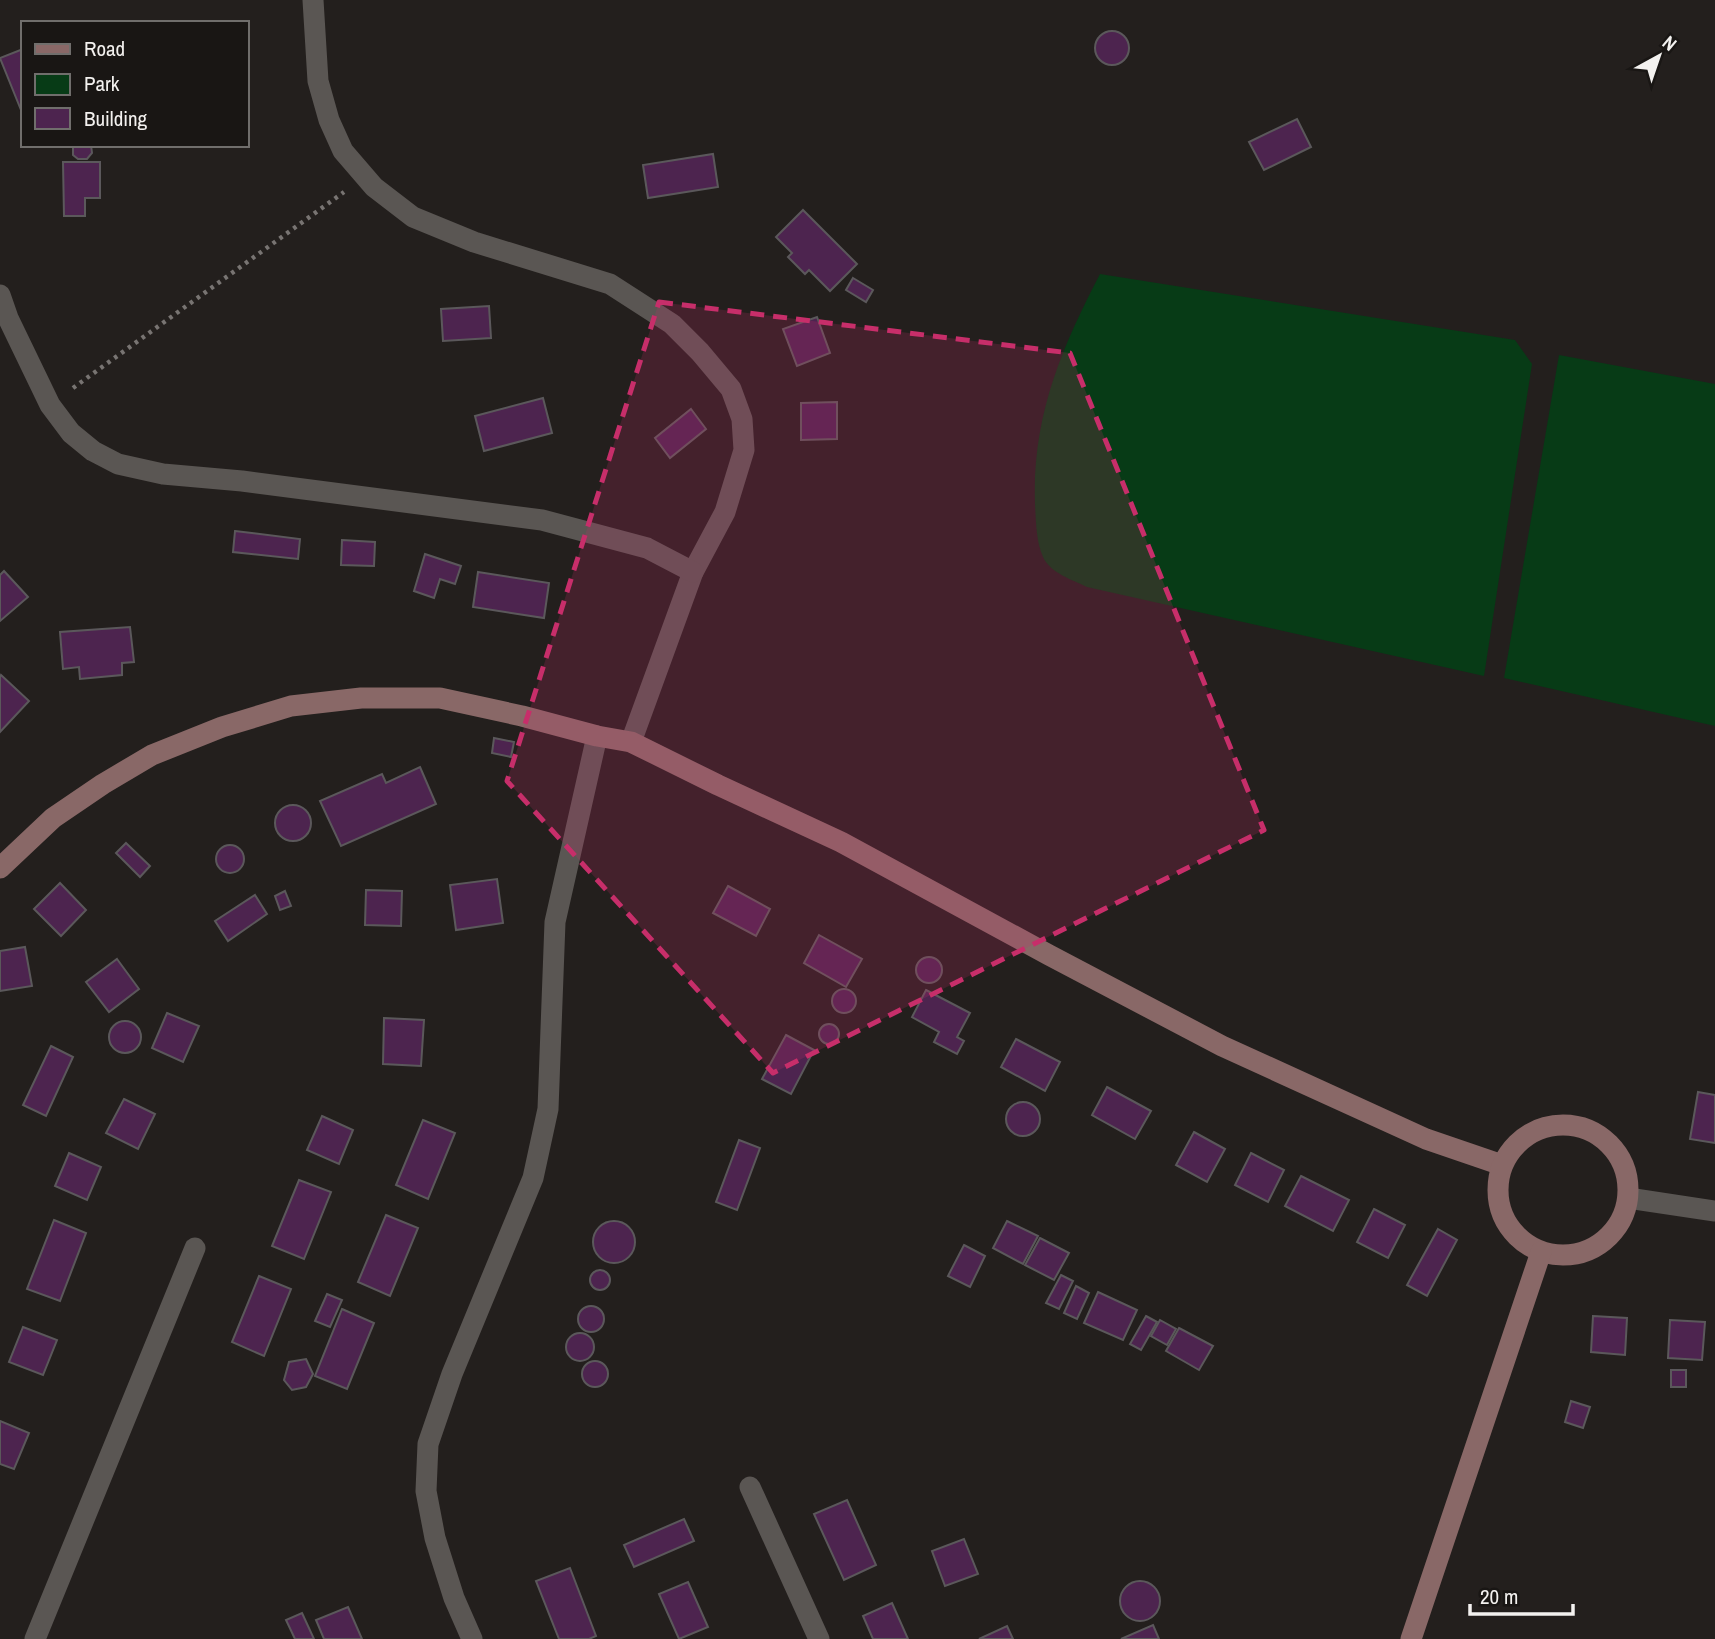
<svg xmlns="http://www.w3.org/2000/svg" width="1715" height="1639" font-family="'Archivo Narrow',sans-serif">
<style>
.green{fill:#073b16}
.building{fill:#4d244f;stroke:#5b585b;stroke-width:2}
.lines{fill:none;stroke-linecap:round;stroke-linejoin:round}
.path{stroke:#787472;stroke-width:4.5;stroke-dasharray:3.5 5;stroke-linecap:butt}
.street{stroke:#5a5653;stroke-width:21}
.secondary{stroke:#896867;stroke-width:21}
.marked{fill:#c72e6a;fill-opacity:0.2;stroke:#c72e6a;stroke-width:5;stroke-dasharray:14 9;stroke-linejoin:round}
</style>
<rect width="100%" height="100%" fill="#231f1d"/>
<!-- green -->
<g class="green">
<path d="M1100,274L1515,340L1532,364L1484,676L1087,587C1073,580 1050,573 1043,557C1036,541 1036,521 1035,504C1032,417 1061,349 1100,274Z"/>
<polygon points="1559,355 1715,384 1715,726 1504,678"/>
</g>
<!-- building -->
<g class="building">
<circle cx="1112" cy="48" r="17"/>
<polygon points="23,49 23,115 0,58"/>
<polygon points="1297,119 1311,147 1264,170 1249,142"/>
<polygon points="91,145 92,153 87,159 78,159 73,155 73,145"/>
<polygon points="713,154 718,187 648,198 643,165"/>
<polygon points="63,162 100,162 100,198 85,198 85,216 64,216"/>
<polygon points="803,210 857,264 830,291 809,270 805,274 788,257 792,253 776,237"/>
<polygon points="853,278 873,290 866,302 846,290"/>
<polygon points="489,306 491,338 443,341 441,309"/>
<polygon points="817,317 830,353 797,366 783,329"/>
<polygon points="543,398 552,433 484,451 475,416"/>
<polygon points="837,402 837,439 801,440 801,403"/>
<polygon points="691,409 706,429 670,458 655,438"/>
<polygon points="235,531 300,539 298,559 233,552"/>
<polygon points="342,540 375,542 374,566 341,565"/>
<polygon points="425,554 461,566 455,584 440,579 434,598 414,591"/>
<polygon points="4,571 28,597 0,621 0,575"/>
<polygon points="478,572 549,583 544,618 473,607"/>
<polygon points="130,627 134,662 122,663 122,675 80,679 79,667 63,669 60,632"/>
<polygon points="1,675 29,701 0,732 0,677"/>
<polygon points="494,738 514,742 511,757 492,753"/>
<polygon points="420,767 436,804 341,846 320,801 382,774 386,783"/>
<circle cx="293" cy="823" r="18"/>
<polygon points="126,843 150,866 140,877 116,853"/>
<circle cx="230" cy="859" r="14"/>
<polygon points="497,879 503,923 456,930 450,885"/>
<polygon points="60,883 86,910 61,936 34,909"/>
<polygon points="728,886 770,909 756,936 713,913"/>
<polygon points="366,890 402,891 401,926 365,925"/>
<polygon points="285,891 291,906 280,910 275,896"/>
<polygon points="255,895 267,914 228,941 215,921"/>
<polygon points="819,935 862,959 846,987 804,963"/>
<polygon points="25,947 32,986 0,991 0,951"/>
<circle cx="929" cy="970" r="13"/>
<polygon points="117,959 139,989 109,1012 86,982"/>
<circle cx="844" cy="1001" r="12"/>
<polygon points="926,990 970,1013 957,1037 964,1041 957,1054 934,1042 939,1032 912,1017"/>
<polygon points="167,1013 199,1026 183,1062 152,1048"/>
<polygon points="384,1018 424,1020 421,1066 383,1064"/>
<circle cx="125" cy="1037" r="16"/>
<circle cx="829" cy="1034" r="10"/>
<polygon points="786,1035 814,1050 791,1094 762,1079"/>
<polygon points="1016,1039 1060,1062 1045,1091 1001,1067"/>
<polygon points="51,1046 73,1057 46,1116 23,1105"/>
<polygon points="1107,1087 1151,1111 1135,1139 1092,1115"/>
<polygon points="1698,1092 1715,1095 1715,1143 1690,1139"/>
<polygon points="124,1099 155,1114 138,1149 106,1133"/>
<circle cx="1023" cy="1119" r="17"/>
<polygon points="322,1116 353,1130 339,1164 307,1150"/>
<polygon points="423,1120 455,1133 428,1199 396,1185"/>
<polygon points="1194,1132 1225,1149 1207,1182 1176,1165"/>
<polygon points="739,1140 760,1148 737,1210 716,1202"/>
<polygon points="69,1153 101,1167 87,1200 55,1186"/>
<polygon points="1251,1153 1284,1170 1268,1202 1235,1185"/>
<polygon points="1301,1176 1349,1200 1333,1231 1285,1206"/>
<polygon points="299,1180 331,1192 304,1259 272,1246"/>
<polygon points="1374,1209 1405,1225 1388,1258 1357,1242"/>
<polygon points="386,1215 418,1228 390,1296 358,1282"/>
<polygon points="54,1220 86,1233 60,1301 27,1289"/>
<circle cx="614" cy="1242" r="21"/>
<polygon points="1007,1221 1038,1236 1023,1264 993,1248"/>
<polygon points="1438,1229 1457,1240 1427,1296 1407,1285"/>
<polygon points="1040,1238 1069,1253 1054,1280 1025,1265"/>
<polygon points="964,1245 985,1256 970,1287 948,1276"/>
<circle cx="600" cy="1280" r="10"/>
<polygon points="1061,1275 1073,1281 1059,1309 1046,1303"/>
<polygon points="259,1276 291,1289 264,1356 232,1342"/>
<polygon points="1076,1286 1089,1293 1077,1319 1064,1313"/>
<polygon points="1098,1292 1137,1310 1123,1340 1084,1323"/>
<polygon points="327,1294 342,1300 330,1327 315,1321"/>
<circle cx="591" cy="1319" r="13"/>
<polygon points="342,1309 374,1323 347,1389 315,1376"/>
<polygon points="1146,1316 1157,1322 1141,1350 1130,1344"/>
<polygon points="1593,1316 1627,1318 1625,1355 1591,1352"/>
<polygon points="1160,1320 1176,1329 1167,1345 1151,1336"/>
<polygon points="1670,1320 1705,1322 1702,1360 1668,1358"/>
<polygon points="23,1327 57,1340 43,1375 9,1362"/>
<polygon points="1179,1328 1213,1346 1199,1370 1166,1351"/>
<circle cx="580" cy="1347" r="14"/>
<polygon points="306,1359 313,1374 306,1387 292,1390 284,1380 289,1362"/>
<circle cx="595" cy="1374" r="13"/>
<rect x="1671" y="1370" width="15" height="17"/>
<polygon points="1571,1401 1590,1407 1583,1428 1565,1422"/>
<polygon points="0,1421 29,1433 14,1469 0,1464"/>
<polygon points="847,1500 876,1565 844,1580 814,1514"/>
<polygon points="684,1519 694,1541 634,1567 624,1545"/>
<polygon points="964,1539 978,1574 945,1586 932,1551"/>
<polygon points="570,1568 596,1636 589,1639 559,1639 536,1581"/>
<circle cx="1140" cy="1601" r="20"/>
<polygon points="688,1582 708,1627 679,1639 659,1594"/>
<polygon points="892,1603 908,1639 873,1639 863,1616"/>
<polygon points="348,1607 362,1639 324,1639 316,1620"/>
<polygon points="302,1613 314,1639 295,1639 286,1620"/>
<polygon points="1153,1625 1159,1639 1121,1639"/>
<polygon points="1007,1626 1013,1639 979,1639"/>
</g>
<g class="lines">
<!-- path -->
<polyline class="path" points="73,388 344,192"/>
<!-- street -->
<g class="street">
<polyline points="313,0 318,81 329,120 343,151 374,187 413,217 474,242 610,284 672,324 700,352 731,389 742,419 744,450 725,512 693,572 631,742"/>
<polyline points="0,295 8,318 50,405 71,433 93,451 118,464 163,474 242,481 542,520 647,548 693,572"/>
<polyline points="1628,1198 1715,1211"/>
<polyline points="750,1487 819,1639"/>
<polyline points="35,1639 195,1248"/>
<polyline points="472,1639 454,1598 435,1538 426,1491 428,1444 452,1374 533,1178 548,1109 555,922 597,736"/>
</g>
<!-- secondary -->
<g class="secondary">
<polyline points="0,868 53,818 103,784 152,755 222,727 291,706 361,698 440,698 522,716 597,736 631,742 718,785 841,842 1049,955 1222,1046 1426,1139 1502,1165"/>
<circle cx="1563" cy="1190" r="65"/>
<polyline points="1411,1639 1541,1252"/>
</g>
</g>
<!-- marked area -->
<path class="marked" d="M659,302L1070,353L1264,830L773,1073L507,781Z"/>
<!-- legend -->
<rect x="21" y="21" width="228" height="126" fill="#191614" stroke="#706e6c" stroke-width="2"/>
<rect x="35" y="44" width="35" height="10" fill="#896867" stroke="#706e6c" stroke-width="2"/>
<text x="84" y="56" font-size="21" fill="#f3f1ef">Road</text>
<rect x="35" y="74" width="35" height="21" fill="#073b16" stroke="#706e6c" stroke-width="2"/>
<text x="84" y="91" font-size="21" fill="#f3f1ef">Park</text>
<rect x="35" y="108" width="35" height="21" fill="#4d244f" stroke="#706e6c" stroke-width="2"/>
<text x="84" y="126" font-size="21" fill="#f3f1ef">Building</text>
<!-- north arrow -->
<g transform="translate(1659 56) rotate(40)" stroke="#191614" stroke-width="5" paint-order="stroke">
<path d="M0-5L12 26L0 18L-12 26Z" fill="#f3f1ef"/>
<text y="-10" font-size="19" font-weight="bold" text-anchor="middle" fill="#f3f1ef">N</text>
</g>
<!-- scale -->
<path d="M1470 1604v10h103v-10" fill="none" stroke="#f3f1ef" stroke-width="3.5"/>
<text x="1480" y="1604" font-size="21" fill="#f3f1ef" stroke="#191614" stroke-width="5" paint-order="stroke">20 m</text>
</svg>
